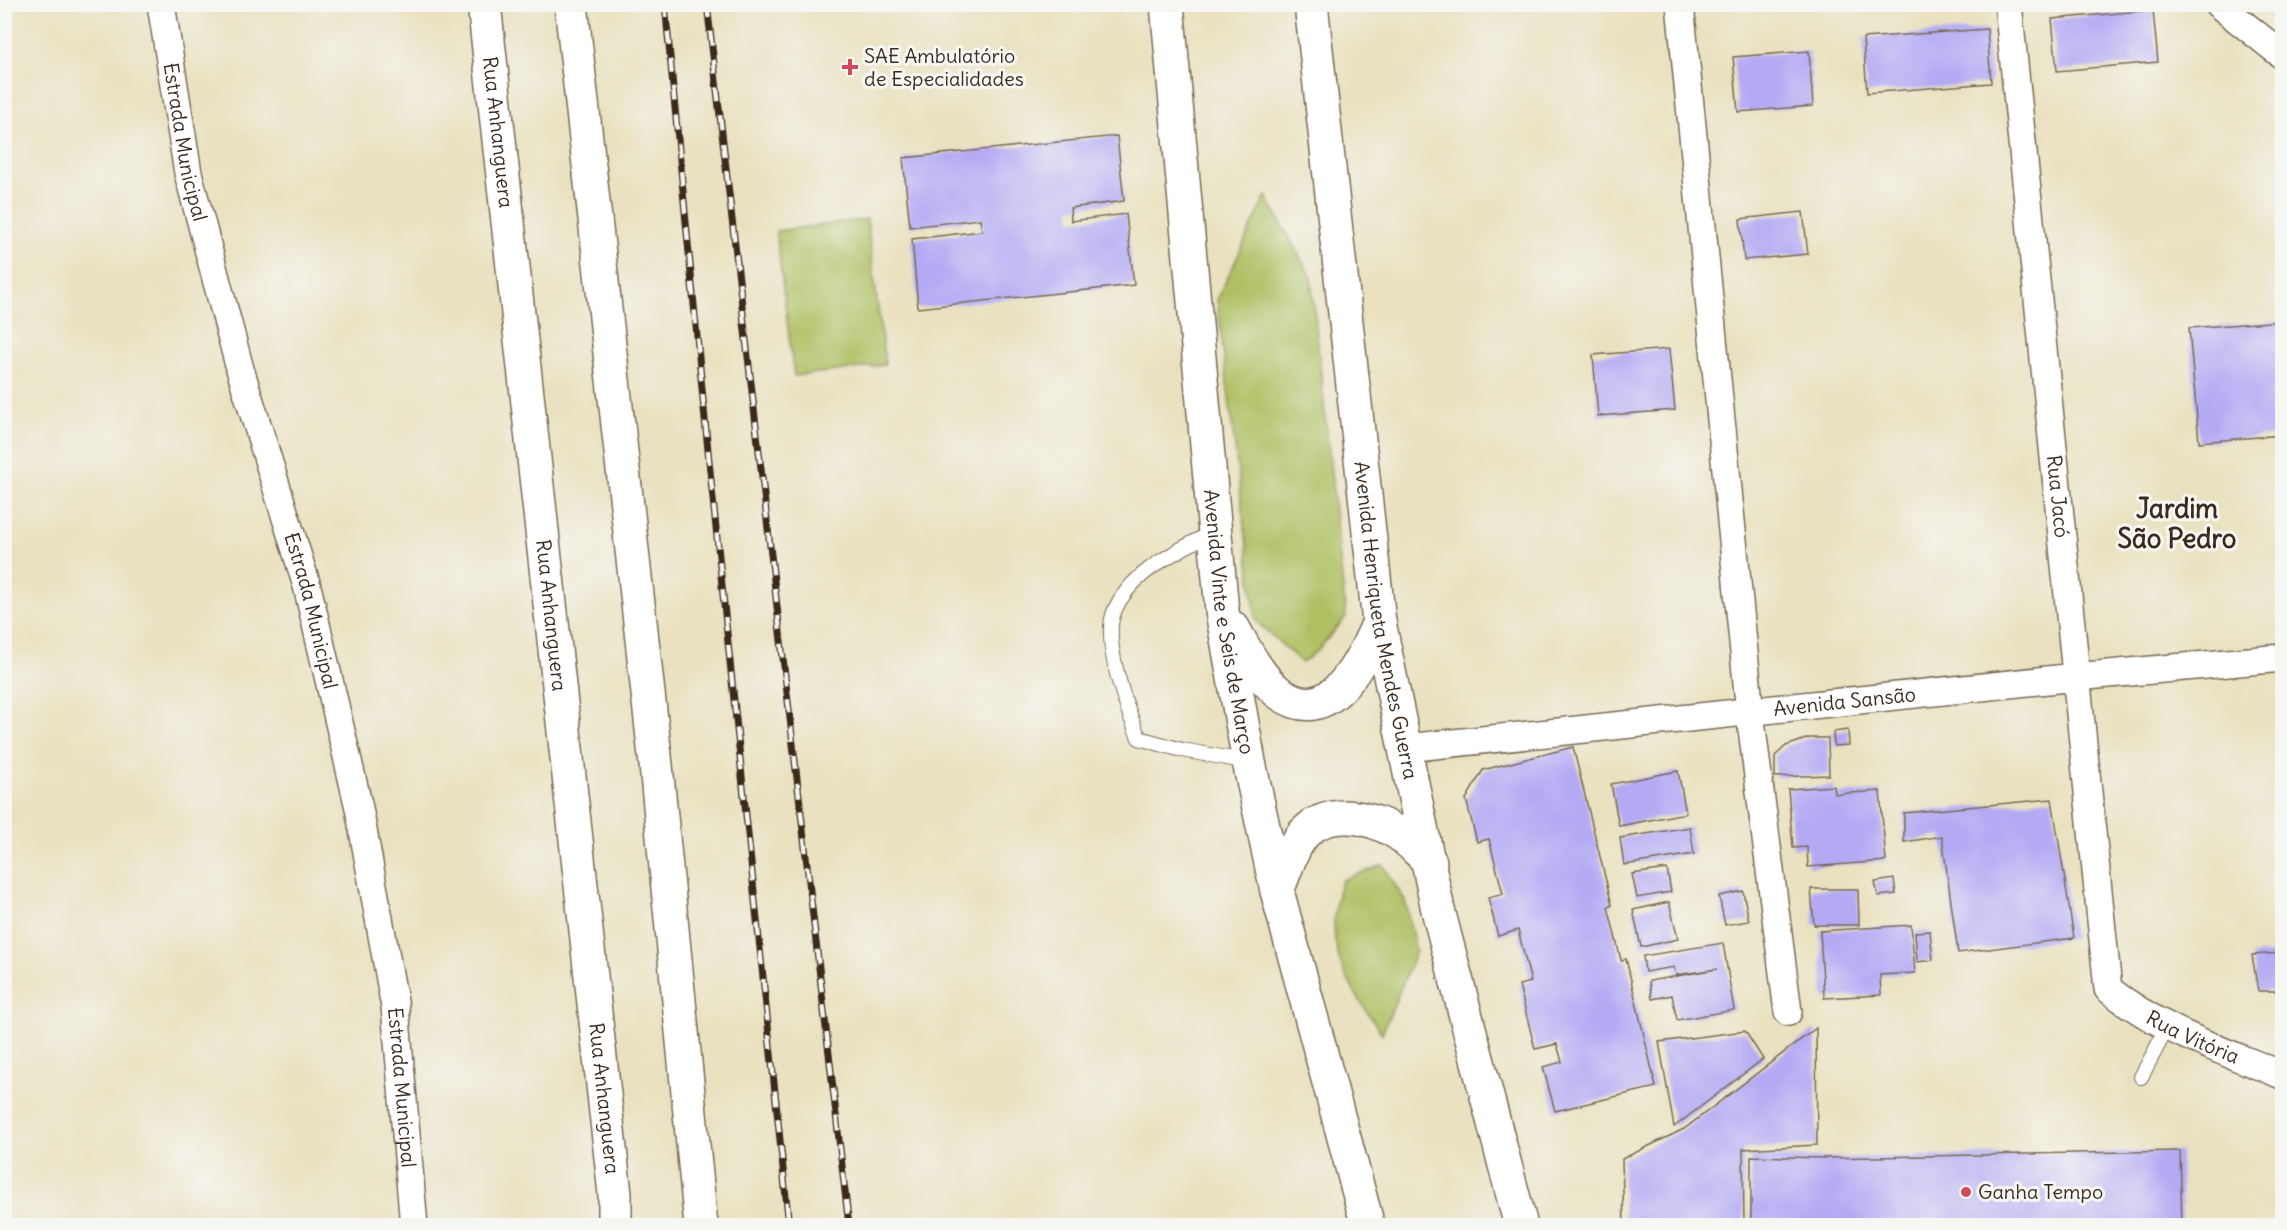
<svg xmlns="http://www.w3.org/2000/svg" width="2287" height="1230" font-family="Delius,sans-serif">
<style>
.green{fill:#afbf62;stroke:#757440;stroke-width:1.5}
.building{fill:#b4aaf4}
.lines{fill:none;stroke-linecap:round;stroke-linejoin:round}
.lane-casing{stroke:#786a56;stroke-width:16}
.street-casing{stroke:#786a56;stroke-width:30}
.primary-casing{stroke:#786a56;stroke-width:36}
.lane{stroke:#fff;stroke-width:14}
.street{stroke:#fff;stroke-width:27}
.primary{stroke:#fff;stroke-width:33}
.rail-casing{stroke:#3b2a1e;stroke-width:7}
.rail{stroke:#f6f6f2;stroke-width:4.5;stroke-dasharray:14;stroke-linecap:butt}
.poi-dot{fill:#d1495b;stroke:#f6f6f2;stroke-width:2}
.labels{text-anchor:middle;stroke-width:6;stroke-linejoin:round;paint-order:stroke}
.poi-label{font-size:20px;fill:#3b2a1e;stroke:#f6f6f2;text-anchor:start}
.street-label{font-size:20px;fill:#3b2a1e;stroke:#f6f6f2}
.district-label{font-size:26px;font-weight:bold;fill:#3b2a1e;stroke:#f6f6f2}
</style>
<rect width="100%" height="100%" fill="#f6f6f2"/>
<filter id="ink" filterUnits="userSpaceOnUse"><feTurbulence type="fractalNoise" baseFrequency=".0167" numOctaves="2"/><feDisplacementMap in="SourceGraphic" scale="12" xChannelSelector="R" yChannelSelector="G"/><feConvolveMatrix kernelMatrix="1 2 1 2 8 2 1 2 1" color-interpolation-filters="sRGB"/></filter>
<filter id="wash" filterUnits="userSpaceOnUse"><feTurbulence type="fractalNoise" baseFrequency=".008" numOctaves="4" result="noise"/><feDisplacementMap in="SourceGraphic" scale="24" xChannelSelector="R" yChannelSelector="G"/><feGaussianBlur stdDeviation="1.35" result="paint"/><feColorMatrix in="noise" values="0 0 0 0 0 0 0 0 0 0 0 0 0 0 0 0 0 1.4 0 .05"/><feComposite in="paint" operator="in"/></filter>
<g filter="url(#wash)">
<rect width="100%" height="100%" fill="#e9e1bf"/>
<!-- green -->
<g class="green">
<polygon points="1266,196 1311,277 1346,617 1318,650 1302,663 1256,621 1217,300"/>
<polygon points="867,219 885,365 794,376 776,231"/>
<path d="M1383,865L1405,901L1416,951L1382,1034C1346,981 1320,946 1342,880Z"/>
</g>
<g id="blocks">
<!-- building -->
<g class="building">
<polygon points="1393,4 1412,4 1412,6 1393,8"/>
<polygon points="2153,10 2158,62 2057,71 2052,19"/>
<polygon points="1987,29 1991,83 1867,93 1863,38"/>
<polygon points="1809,51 1813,106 1738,112 1733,57"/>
<polygon points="1117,136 1124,201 1070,208 1071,221 1126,214 1134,285 918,308 912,239 982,231 980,219 910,227 903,158"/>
<polygon points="1803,212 1808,254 1744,260 1740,219"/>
<polygon points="2282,321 2282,435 2199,442 2189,328"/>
<polygon points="1669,349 1675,410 1598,416 1593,355"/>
<polygon points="1848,730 1849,745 1834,746 1833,732"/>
<polygon points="1809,738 1828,738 1829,775 1775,777 1775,756 1786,746"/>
<polygon points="1573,747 1612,905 1608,907 1621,960 1626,959 1656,1087 1555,1111 1543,1067 1562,1062 1557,1044 1535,1049 1519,985 1531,982 1518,930 1498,936 1488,898 1503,894 1489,839 1477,842 1466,799 1483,770"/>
<polygon points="1678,771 1686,813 1619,826 1611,784"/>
<polygon points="1834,786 1835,794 1880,791 1886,861 1808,867 1807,847 1793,848 1788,789"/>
<polygon points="2052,799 2074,938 1958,953 1942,836 1904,842 1904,813"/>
<polygon points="1690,827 1694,854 1624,865 1620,838"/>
<polygon points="1667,869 1671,892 1637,898 1632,874"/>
<polygon points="1894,879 1896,894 1878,896 1875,882"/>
<polygon points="1811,889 1858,889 1859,925 1814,925"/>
<polygon points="1743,891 1749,921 1725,925 1719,896"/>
<polygon points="1669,902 1678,939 1641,947 1633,910"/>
<polygon points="1911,925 1915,973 1880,975 1881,995 1824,998 1820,931"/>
<polygon points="1930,931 1933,960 1917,962 1915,932"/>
<polygon points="1723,943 1734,1010 1677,1020 1672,995 1652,999 1649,981 1717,969 1676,975 1674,967 1645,972 1643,956"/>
<polygon points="2282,953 2282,991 2258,991 2252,955"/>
<polygon points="1816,1028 1817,1145 1743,1149 1744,1226 1624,1226 1622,1159 1684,1129"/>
<polygon points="1745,1031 1763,1059 1674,1127 1659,1042"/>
<polygon points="2180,1151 2182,1226 1751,1226 1751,1156 1824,1158"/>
</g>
</g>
</g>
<g filter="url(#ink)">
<use href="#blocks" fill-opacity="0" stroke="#786a56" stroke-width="1.5"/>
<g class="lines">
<!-- lane casing -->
<g class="lane-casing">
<g id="lane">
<path d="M1213,532C1178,551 1130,572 1114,612C1102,642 1127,709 1139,738L1182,750L1249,762"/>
<polyline points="2141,1077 2167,1028"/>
</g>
</g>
<!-- street casing -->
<g class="street-casing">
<g id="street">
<path id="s1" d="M161,4L188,173L240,369L307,586L359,808L395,1007L414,1226"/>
<polyline points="1680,4 1750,713 1788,1012"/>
<path id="s2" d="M2008,4L2108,989C2160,1030 2221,1050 2282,1075"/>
<polyline points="2218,4 2282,55"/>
<path id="s3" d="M1406,748L2076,677L2282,658"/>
</g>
</g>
<!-- primary casing -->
<g class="primary-casing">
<g id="primary">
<path id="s4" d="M484,4L615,1194V1226"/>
<polyline points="571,4 656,765 701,1226"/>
<path id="s5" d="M1167,4L1222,611L1249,762L1277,891L1368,1226"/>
<path id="s6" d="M1311,4L1379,622L1438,910L1521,1226"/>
<path d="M1233,628C1245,649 1258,676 1278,692C1329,731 1362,662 1379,622"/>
<path d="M1277,891C1284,875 1289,855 1299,840C1322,805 1374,815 1403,837C1412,844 1421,854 1430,862"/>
</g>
</g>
<!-- lane -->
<use href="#lane" class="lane"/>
<!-- street -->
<use href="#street" class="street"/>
<!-- primary -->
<use href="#primary" class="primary"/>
<!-- rail casing -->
<g class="rail-casing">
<g id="rail">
<polyline points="665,4 709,461 789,1226"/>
<polyline points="707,4 849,1226"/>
</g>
</g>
<!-- rail -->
<use href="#rail" class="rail"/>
</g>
</g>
<!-- markers -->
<g class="poi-dot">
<path d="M847 58h6v6h6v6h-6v6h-6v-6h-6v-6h6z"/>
<circle cx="1966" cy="1192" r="6"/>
</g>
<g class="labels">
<!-- poi labels -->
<g class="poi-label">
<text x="864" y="63">SAE Ambulatório<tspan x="864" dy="23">de Especialidades</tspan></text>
<text x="1978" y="1199">Ganha Tempo</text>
</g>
<!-- street labels -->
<g class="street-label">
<text dy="7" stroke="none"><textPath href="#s4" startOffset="129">Rua Anhanguera</textPath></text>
<text dy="7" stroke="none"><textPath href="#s1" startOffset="140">Estrada Municipal</textPath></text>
<text dy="7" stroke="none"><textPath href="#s2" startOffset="495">Rua Jacó</textPath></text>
<text dy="7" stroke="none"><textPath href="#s1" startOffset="626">Estrada Municipal</textPath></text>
<text dy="7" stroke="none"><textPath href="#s4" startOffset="615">Rua Anhanguera</textPath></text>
<text dy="7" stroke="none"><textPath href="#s6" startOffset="621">Avenida Henriqueta Mendes Guerra</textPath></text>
<text dy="7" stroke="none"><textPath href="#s5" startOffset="621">Avenida Vinte e Seis de Março</textPath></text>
<text dy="7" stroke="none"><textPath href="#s3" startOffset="441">Avenida Sansão</textPath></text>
<text dy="7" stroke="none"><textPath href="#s2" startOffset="1088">Rua Vitória</textPath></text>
<text dy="7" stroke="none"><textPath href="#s1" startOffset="1112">Estrada Municipal</textPath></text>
<text dy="7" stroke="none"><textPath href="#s4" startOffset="1101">Rua Anhanguera</textPath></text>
</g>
<!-- district labels -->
<g class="district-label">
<text x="2177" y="518">Jardim<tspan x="2177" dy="30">São Pedro</tspan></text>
</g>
</g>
<!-- margin -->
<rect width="2287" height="1230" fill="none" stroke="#f6f6f2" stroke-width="24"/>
</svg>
